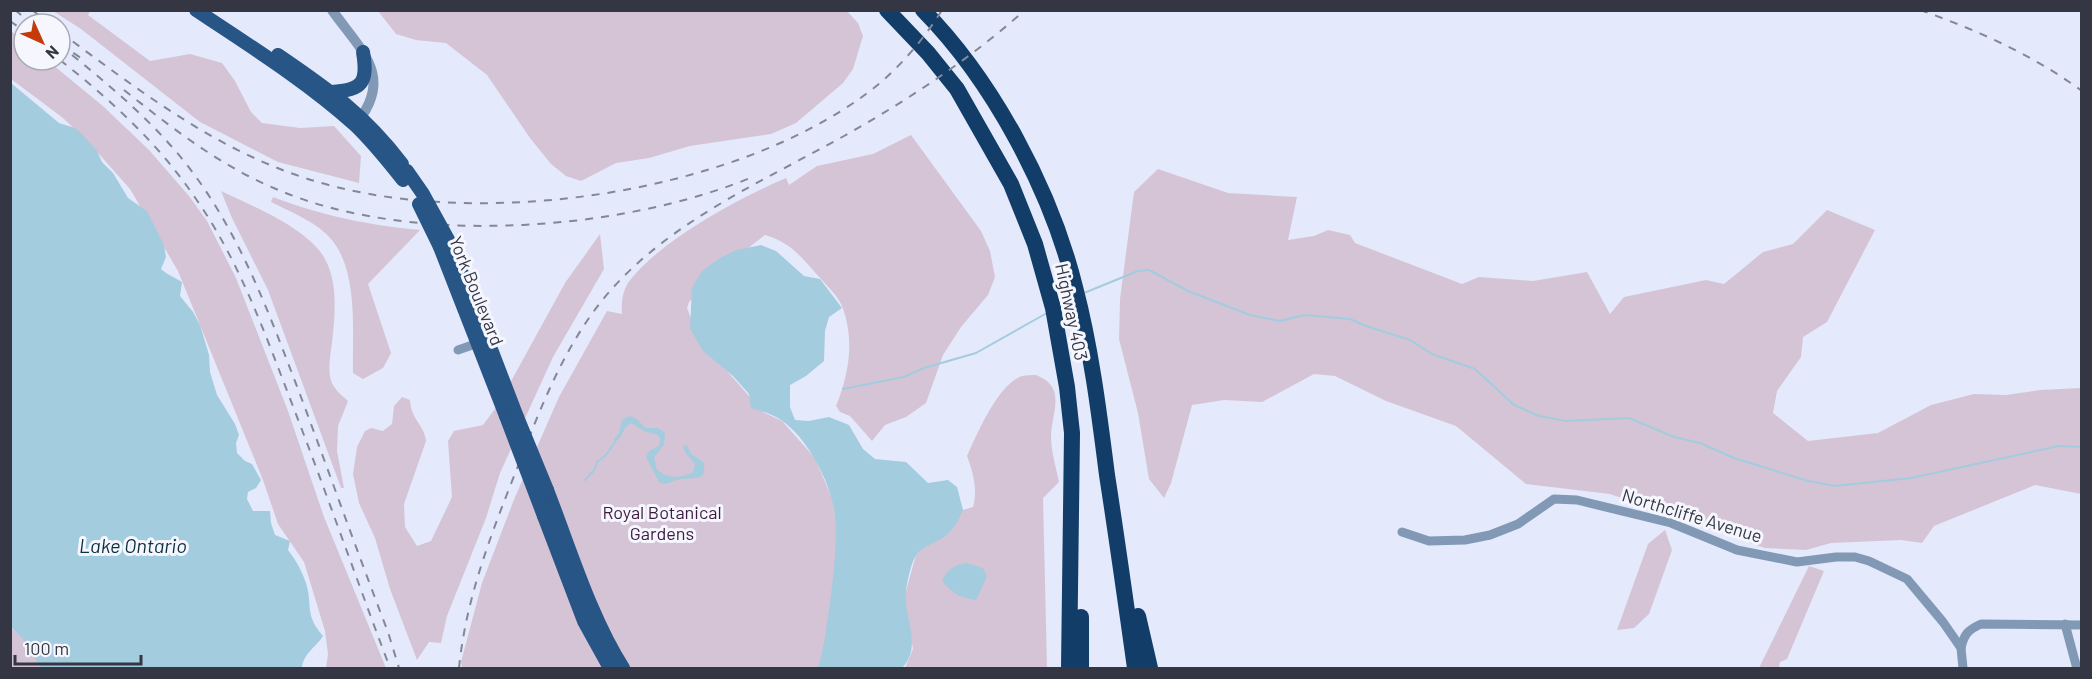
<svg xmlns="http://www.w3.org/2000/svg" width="2092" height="679" font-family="Barlow,sans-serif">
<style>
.green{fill:#d5c4d6}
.water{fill:#a3ccde}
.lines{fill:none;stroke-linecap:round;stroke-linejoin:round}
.stream{stroke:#a3ccde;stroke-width:2}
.minor{stroke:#8199b5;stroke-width:9}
.tertiary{stroke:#8199b5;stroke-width:10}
.primary{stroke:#275585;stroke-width:14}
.motorway{stroke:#113d68;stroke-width:16}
.rail{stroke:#838796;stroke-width:2;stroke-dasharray:8 8;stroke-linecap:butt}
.primary-bridge{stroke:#275585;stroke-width:14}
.labels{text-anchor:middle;stroke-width:6;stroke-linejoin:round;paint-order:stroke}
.street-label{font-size:18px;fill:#343743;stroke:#f6f7fe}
.park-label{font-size:18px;fill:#3c193f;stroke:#f6f7fe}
.water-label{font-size:20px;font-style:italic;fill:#0b303e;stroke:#f6f7fe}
</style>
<rect width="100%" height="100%" fill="#e5e9fc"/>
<!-- green -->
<g class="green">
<polygon points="53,11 90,11 88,15 150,61 190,54 222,63 235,81 251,112 262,123 300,128 334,126 361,156 359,183 278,162 200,122 81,29"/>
<polygon points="378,11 847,11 858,23 863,36 853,69 843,83 796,123 771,134 690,146 649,158 616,163 581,181 566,176 551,164 530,138 487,75 446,43 416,40 396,34"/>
<polygon points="10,30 24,41 24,60 47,60 104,107 149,150 189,196 207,221 236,278 288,411 324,517 386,668 326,668 328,654 325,631 304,562 278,524 263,480 178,271 130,189 90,144 63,118 11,79"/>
<path d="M911,135L981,231L990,251L995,277L988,295L961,327L943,355L926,403L906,417L885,425L872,441L850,416L840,412L836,406C849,374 855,340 842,306C838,295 821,280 813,270C799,254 787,241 765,235L752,245L689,302L687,308L699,339L763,412L782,421L815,458L833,501L842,574L819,668H462L461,662L482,583L515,497L559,397L607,311L622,314C621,301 623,288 631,279C663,239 739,198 786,178L789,185L817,166L873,154Z"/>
<polygon points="1158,169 1228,193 1297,197 1288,240 1314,236 1328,230 1350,235 1355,243 1462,284 1479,277 1533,281 1587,272 1610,314 1624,297 1706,280 1724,284 1763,252 1793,244 1827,210 1875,230 1827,322 1803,337 1801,357 1777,391 1773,413 1808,441 1878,433 1931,405 1974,394 2006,395 2040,390 2081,388 2081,494 2035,485 1934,526 1922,543 1901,540 1831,543 1806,550 1765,548 1610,494 1526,484 1456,426 1386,401 1335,376 1314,374 1262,402 1224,400 1192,405 1171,483 1164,498 1149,479 1138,413 1119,339 1120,299 1134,192"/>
<path d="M221,191C252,206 301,225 322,254C339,279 335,315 332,343C330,357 326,377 335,388C338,393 344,397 348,401L338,426L337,451L344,488H341L268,290L232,218Z"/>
<path d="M273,197C323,216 368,225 420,230L368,284L391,353L383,368L363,379L353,373C352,329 360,262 324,232C309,219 289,211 271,202Z"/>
<path d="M600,234L604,269L553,357L500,473L486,518L447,616L441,643L429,642L417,660L390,589L375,538L359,503L353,474L357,447L365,431L371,428L383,431L392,424L394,406L402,397L410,400C411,420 424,424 426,441L404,504L405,527L417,546L431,541L452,497L448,441L454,431L483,425L498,405L565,283Z"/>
<path d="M1036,375C1067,387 1052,411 1051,436C1051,451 1056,467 1059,482L1043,498L1047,668H905L913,649L904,598L916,555L956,512L973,507C978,490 973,472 967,456C977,434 998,384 1022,376C1027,375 1032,375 1036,375Z"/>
<polygon points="1665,530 1672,550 1649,614 1634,628 1617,630 1648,544"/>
<polygon points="1809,566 1824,571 1787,659 1780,662 1779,668 1759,668"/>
<polygon points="10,627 59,668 11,668"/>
</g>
<!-- water -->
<g class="water">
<path d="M11,83L59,123L75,128L82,134L97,151L102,162L113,173L128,198L147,211L164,245L166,257L161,269L166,273L182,282L180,296L193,312L200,325L209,355L210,372L217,395L235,424L239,435L236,443L237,453L245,461L252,464L261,480L256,488L248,492L247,499L253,511H270L271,523L275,535L290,541L288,550C296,560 302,571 306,583C313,606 304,614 323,636C316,647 303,654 302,668H41L23,639L11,627Z"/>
<path d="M761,245L776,251L804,276L820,279L842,308L829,317L825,331L824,361L806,376L790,385V407L795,420L809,421L829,417L849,425L863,449L875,459L906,462L928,483L948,480L957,487L963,510C958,521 952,533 941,539C932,544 924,546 917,554C912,560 909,575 907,584C900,614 925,644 902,668H818C824,649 826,629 829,610C833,580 840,528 832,500C825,473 805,436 781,420C772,414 761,411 751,408L749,394L733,376L703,351L690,329L692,288L702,271L720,258L737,250Z"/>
<path d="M630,416L637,419L645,428H658L665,433L664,445L654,457L657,470C669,479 679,479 693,472L695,464L685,452L683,446L687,445L691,454L703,462C710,484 689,476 677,480C669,482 667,486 659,482L646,457L649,451L659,446L660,439L658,435L644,431L631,423C622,427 623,438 615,442L614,439L619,433L622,420Z"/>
<path d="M966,563L983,568L987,577L976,600C960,598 952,593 942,581C946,570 954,565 966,563Z"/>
</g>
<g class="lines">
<!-- stream -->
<g class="stream">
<polyline points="1084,293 1138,271 1149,270 1188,291 1250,315 1280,321 1305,315 1350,319 1366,326 1410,340 1432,354 1475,369 1514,405 1539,416 1566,421 1629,418 1674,437 1700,443 1734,458 1808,481 1835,486 1911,478 2059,446 2082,447"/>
<polyline points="1060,306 1071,300"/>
<polyline points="843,389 904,377 924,368 976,353 1047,313"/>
<polyline points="585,480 595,469 597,462 606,455 615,442"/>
</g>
<!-- minor -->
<g class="minor">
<polyline points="458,350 481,342"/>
<polyline points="1402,532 1429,541 1465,540 1490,535 1518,524 1554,499 1577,500 1671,523 1737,550 1797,562 1836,557 1855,557 1869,561 1907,579 1943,622 1961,648 1963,668"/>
<polyline points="2065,624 2076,665 2079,668"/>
<path d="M1961,648C1964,634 1968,630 1981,624L2082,625"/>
</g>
<!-- tertiary -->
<path class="tertiary" d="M332,10C361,51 395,76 356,124"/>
<!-- primary -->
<g class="primary">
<path d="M196,10C250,46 306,81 354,124C372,141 388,161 403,180"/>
<path d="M278,55C328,89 365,115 402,164"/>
<path d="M332,92C363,90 368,82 363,52"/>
<polyline points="451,245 517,417"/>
<polyline points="440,247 506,416"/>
<path d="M547,490C570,549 590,616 623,668"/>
<polyline points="544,516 584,621 610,668"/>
</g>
<!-- motorway -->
<g class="motorway">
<polyline points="887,10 928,53 957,89 1011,184 1035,244 1053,308 1067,387 1072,433 1069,668"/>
<path d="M923,10C993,81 1051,190 1075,287C1091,348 1099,412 1107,475C1117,539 1126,604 1135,668"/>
<polyline points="1138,616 1150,668"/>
<polyline points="1081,668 1081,617"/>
</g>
<!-- rail -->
<g class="rail">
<polyline points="15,10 32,24"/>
<polyline points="32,10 50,24"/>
<path d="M1920,10C1977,30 2033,55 2082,91"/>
<polyline points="10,21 24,31"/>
<path d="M60,32C137,89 213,148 305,178C468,232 727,197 866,94C896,72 922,42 942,10"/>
<polyline points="60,44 81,58"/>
<path d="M72,55C114,89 154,123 187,165C241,234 270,316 301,397C330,475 358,554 388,632L399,668"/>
<path d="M60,60C111,100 159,144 196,199C238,259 263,328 289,396C324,486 356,578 390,668"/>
<path d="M124,90C172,128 219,165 276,189C410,247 622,232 755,176"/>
<path d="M459,668C466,597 492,532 518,466C540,409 562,352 600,303C663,224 758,184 844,136C908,100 970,59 1025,10"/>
</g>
<!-- primary-bridge -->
<g class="primary-bridge">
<polyline points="407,171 423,194 451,245"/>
<polyline points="419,204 440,247"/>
<polyline points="506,416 544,516"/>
<polyline points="517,417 547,490"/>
</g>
</g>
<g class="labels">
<!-- street labels -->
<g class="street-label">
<text transform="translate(476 291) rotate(68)" y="6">York Boulevard</text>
<text transform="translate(1071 312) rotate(78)" y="6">Highway 403</text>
<text transform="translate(1692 516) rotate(17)" y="6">Northcliffe Avenue</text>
</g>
<!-- park labels -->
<g class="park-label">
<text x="662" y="519">Royal Botanical<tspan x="662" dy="21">Gardens</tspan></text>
</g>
<!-- water labels -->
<g class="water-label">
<text x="133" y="553">Lake Ontario</text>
</g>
</g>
<!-- border -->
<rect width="2092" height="679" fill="none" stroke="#343743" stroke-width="24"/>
<!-- north arrow -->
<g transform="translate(42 42) rotate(135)"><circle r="28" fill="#f6f7fe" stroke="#a8aab3" stroke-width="1.5"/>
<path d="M0-4.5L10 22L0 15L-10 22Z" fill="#c33b0a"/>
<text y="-9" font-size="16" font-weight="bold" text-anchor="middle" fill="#343743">N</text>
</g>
<!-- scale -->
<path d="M15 655v9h126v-9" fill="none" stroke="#343743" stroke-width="3"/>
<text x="24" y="655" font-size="18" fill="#343743" stroke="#f6f7fe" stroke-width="4.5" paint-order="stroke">100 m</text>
</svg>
